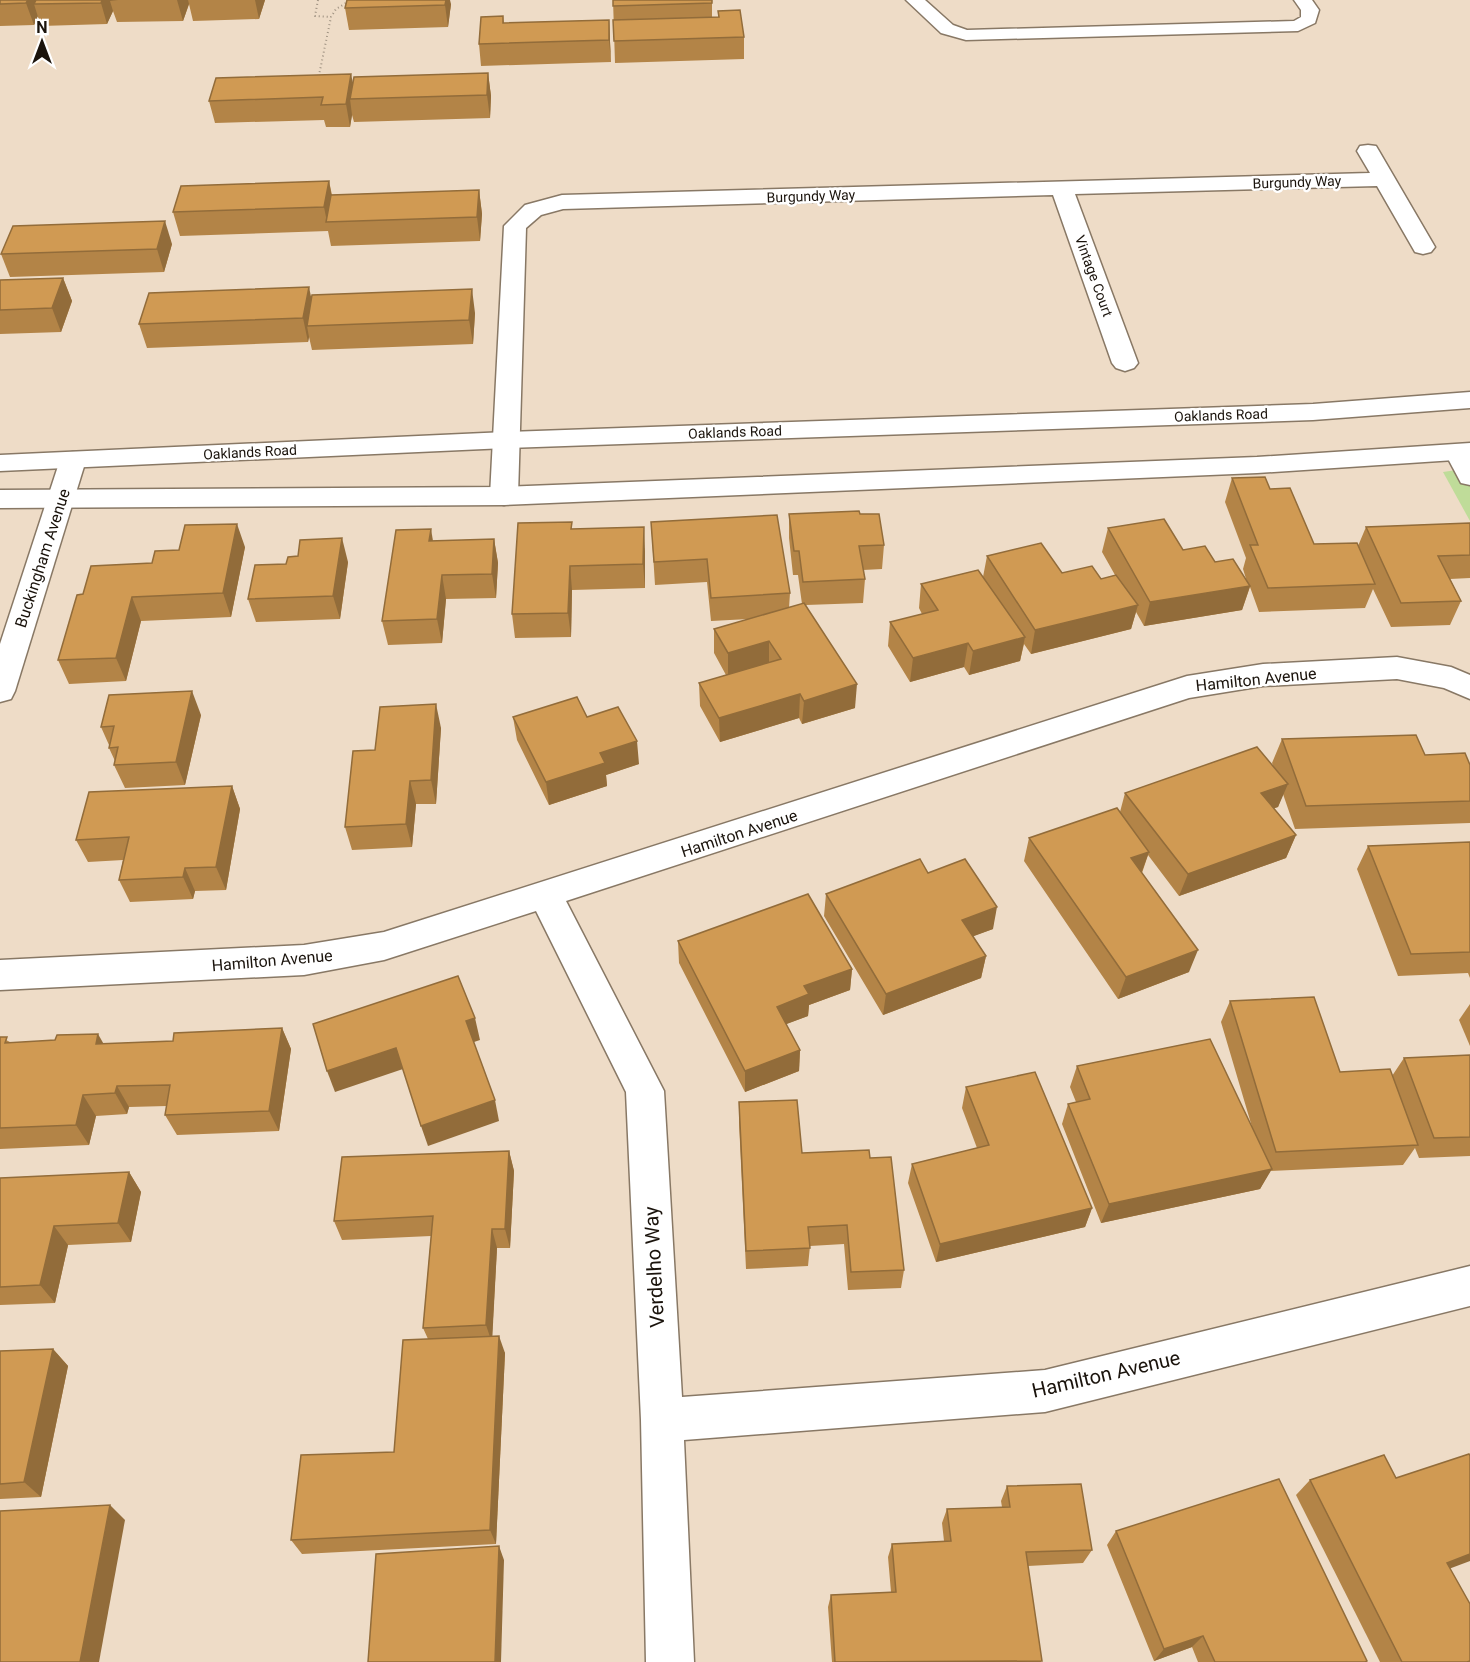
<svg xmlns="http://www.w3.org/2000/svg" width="1470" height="1662" font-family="Roboto,sans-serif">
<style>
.green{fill:#bfdc99}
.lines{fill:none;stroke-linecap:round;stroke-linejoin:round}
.lane-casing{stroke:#887865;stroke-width:3}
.street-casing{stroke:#887865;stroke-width:3}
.secondary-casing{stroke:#887865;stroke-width:3}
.path{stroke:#9e9181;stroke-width:2;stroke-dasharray:1 3;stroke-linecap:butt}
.lane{fill:#fff;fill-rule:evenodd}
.street{fill:#fff;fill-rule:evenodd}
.secondary{fill:#fff;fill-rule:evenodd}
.wall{fill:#b38447}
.shaded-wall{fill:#926c3a}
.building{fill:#d09a53;stroke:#926c3a;stroke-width:1.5}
.labels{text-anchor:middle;stroke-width:5;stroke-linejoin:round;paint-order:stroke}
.far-street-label{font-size:14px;fill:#1a130c;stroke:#fff}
.street-label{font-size:16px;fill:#1a130c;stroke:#fff}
.near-street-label{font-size:20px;fill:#1a130c;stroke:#fff}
</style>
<rect width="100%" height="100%" fill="#eedcc7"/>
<!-- green -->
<polygon class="green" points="1470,468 1470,521 1443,472"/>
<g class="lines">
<!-- lane casing -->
<g class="lane-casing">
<g id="lane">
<polygon points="906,0 925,0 953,25 967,30 1294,21 1301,17 1301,10 1294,0 1312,0 1319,10 1315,23 1298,31 966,40 941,33"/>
<polygon points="1457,445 1466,448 1470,455 1470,485 1461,483 1445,453 1448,448"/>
</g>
</g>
<!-- street casing -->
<g class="street-casing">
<g id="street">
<polygon points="1368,145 1376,146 1379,151 1435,247 1431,252 1423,254 1415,252 1377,186 1075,194 1138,363 1134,368 1125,371 1116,368 1112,363 1053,195 563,209 541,215 526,228 518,496 514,502 504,505 494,502 490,496 504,226 525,205 562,195 1370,173 1357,151 1360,146"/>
<polygon points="73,452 82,454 86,460 15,691 11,699 0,702 0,644 60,460 64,454"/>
<polygon points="1397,657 1451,667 1470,675 1470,699 1444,688 1397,679 1263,686 1189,698 566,901 664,1091 682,1397 1045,1370 1470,1266 1470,1306 1045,1412 684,1440 694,1662 646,1662 641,1420 626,1092 536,911 384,960 304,975 0,990 0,960 304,945 384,932 1187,676 1263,664"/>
</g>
</g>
<!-- secondary casing -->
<g class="secondary-casing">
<g id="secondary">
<polygon points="1470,392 1470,408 1313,420 506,448 0,471 0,455 506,432 1313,404"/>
<polygon points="1470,443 1470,459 1257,473 504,505 0,508 0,490 504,487 1257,457"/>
</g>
</g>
<!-- path -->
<g class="path">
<polyline points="318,0 315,16 331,17"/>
<polyline points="318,80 331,17 336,9 351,0"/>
</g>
<!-- lane -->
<use href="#lane" class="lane"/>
<!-- street -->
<use href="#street" class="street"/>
<!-- secondary -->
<use href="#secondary" class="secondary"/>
</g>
<!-- wall -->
<g class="wall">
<polygon points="0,0 265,0 259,19 193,21 189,4 183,21 117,22 113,11 107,24 41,26 38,17 34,25 0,26"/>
<polygon points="613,0 712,0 712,18 718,17 718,11 744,37 744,59 615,63"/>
<polygon points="451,4 448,27 349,30 345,8"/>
<polygon points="503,16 504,23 609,20 611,62 481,66 479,44"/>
<polygon points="488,73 491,96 490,118 354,122 352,115 350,127 326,127 324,120 215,123 209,101 353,82"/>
<polygon points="329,181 332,195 479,190 482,214 480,241 331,246 328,231 180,236 173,212"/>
<polygon points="172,244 164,272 10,277 1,254"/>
<polygon points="63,278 72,301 61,332 0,334 0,280"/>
<polygon points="311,300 475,313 473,344 312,350 309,337 308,342 147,348 139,324"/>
<polygon points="1232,478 1270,489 1314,544 1358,546 1366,527 1470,523 1470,578 1450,579 1461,601 1450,625 1391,627 1373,589 1365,608 1259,612 1250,587 1242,610 1144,626 1136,612 1131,629 1031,654 1024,644 1020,661 969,675 964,667 910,682 888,646 890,622 922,614 919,608 921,584 983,577 987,556 1062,573 1101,579 1115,575 1102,552 1108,528 1183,550 1215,562 1247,582 1243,569 1246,558 1225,502"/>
<polygon points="789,514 860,514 884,545 882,569 863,570 865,579 863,603 806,605 855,708 802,724 799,718 720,742 700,706 699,683 726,675 714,653 714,629 749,619 711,621 707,582 655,585 651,522 790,593 789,608 802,604 798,575 793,575 789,538"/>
<polygon points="572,529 645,551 645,588 572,590 571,637 515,638 512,614"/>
<polygon points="494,539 498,563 496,598 446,599 442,643 388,645 382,621 433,541"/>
<polygon points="245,547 231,617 141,621 126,681 69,684 58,660 83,594 152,563"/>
<polygon points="348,562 340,619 256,622 248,599"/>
<polygon points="201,715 185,785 125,788 114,765 115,761 109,748 109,745 101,727"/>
<polygon points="513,717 587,717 639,764 606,775 607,786 549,805 517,740"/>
<polygon points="441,728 436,804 416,804 412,847 352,850 345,827 375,750"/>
<polygon points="1282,739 1425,755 1470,765 1470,823 1295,829 1283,794 1278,807 1274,808 1296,835 1286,858 1179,896 1148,855 1142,873 1189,972 1118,999 1024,861 1029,838 1120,812 1125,793 1274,768 1272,763"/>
<polygon points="232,786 240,809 226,890 195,891 193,899 130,902 119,880 123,860 88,862 76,840"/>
<polygon points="1470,842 1470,978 1468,973 1398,976 1357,869 1368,846"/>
<polygon points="928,873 993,929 973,936 986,956 981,978 883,1015 824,916 826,894"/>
<polygon points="678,941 852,969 850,990 809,1005 808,1016 786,1024 800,1050 799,1071 745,1092 679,963"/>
<polygon points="1230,1001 1340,1072 1392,1076 1404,1058 1470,1055 1470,1156 1419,1158 1415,1148 1403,1165 1270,1171 1260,1189 1101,1223 1062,1124 1068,1104 1076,1102 1070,1087 1077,1066 1252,1127 1221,1022"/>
<polygon points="1470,1004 1470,1046 1459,1020"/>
<polygon points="282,1028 291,1049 279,1131 177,1135 165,1115 167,1106 129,1107 127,1114 96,1116 89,1145 0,1149 0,1037 10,1042 104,1044 173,1041"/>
<polygon points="966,1087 1092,1208 1085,1227 936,1262 908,1183 912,1164 977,1148 962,1108"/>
<polygon points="739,1102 802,1153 904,1270 901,1288 848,1290 844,1244 810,1246 808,1266 746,1269 739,1122"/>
<polygon points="509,1151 514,1171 510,1248 497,1248 492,1336 505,1353 496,1544 302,1554 291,1540 394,1452 428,1339 423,1328 431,1236 342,1240 334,1221"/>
<polygon points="129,1172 141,1192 131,1242 68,1245 55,1303 0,1305 0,1178"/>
<polygon points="53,1349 68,1366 41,1497 0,1499 0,1351"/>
<polygon points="1396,1478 1450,1568 1470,1662 1380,1662 1296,1495 1310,1480"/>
<polygon points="1007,1486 1092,1550 1083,1563 1028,1566 1041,1662 832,1662 828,1607 831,1595 891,1592 888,1557 892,1544 944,1541 942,1523 947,1509 1002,1507 1001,1501"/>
<polygon points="1116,1531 1366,1662 1198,1662 1192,1647 1154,1661 1107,1545"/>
</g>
<!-- shaded-wall -->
<g class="shaded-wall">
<polygon points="28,0 46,0 34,4 38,17 34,25 26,3"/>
<polygon points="102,0 118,0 110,1 113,11 107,24 101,3"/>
<polygon points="177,0 188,0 189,4 183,21"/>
<polygon points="255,0 265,0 259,19"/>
<polygon points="446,0 450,0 451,4 448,27 445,5"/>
<polygon points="609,20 610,42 611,62 609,40"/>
<polygon points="488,73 491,96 490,118 487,95"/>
<polygon points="351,74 356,97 350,99 352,115 350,127 346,104"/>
<polygon points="329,181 333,204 327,222 324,207"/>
<polygon points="479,190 482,214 480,241 477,217"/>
<polygon points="165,221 172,244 164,272 157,249"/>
<polygon points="63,278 72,301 61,332 52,308"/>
<polygon points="309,287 314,311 307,326 309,337 308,342 303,318"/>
<polygon points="472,289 475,313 473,344 469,320"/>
<polygon points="237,524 245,547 231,617 223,593"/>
<polygon points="644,527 645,551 645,588 643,564"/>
<polygon points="431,529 435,553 429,541"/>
<polygon points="342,538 348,562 340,619 333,596"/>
<polygon points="494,539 498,563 496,598 492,574"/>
<polygon points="570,566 572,590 571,637 568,613"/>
<polygon points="442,575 446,599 442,643 437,619"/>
<polygon points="1250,586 1242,610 1144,626 1150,602"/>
<polygon points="132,597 141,621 126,681 116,658"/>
<polygon points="1138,605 1131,629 1031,654 1035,630"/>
<polygon points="1025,637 1020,661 969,675 973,651"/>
<polygon points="769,641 769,664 728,677 728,653"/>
<polygon points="968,643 964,667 910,682 913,658"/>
<polygon points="857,684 855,708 802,724 804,701"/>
<polygon points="192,691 201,715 185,785 176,762"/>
<polygon points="800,694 799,718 720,742 719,718"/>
<polygon points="436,704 441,728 436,804 431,780"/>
<polygon points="637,741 639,764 606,775 607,786 549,805 546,782 600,753"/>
<polygon points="410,781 416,804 412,847 406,824"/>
<polygon points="1288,784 1278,807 1252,816 1261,793"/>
<polygon points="232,786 240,809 226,890 216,867"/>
<polygon points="1296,835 1286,858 1179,896 1188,874"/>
<polygon points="1149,852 1141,874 1131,858"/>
<polygon points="185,868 195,891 193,899 183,877"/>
<polygon points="997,907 993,929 958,942 962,920"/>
<polygon points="1198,950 1189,972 1118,999 1126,977"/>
<polygon points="986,956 981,978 883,1015 886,994"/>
<polygon points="852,969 850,990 809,1005 808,1016 776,1028 777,1007 804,986"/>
<polygon points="475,1018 480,1040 471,1043 466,1021"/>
<polygon points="282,1028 291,1049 279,1131 269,1111"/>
<polygon points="98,1034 110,1055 96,1044"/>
<polygon points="396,1048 403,1069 335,1092 327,1071"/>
<polygon points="800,1050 799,1071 745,1092 745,1071"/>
<polygon points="117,1086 129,1107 127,1114 115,1093"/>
<polygon points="83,1095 96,1116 89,1145 76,1125"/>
<polygon points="495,1100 499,1121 428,1146 421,1126"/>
<polygon points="509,1151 514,1171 510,1248 505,1229"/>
<polygon points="1272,1169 1260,1189 1101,1223 1109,1204"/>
<polygon points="129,1172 141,1192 131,1242 118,1223"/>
<polygon points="1092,1208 1085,1227 936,1262 940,1244"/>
<polygon points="54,1226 68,1245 55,1303 40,1285"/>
<polygon points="492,1229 497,1248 492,1343 486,1325"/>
<polygon points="499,1336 505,1353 496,1544 490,1530"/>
<polygon points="53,1349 68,1366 41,1497 24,1482"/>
<polygon points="110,1505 125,1520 99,1662 80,1662"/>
<polygon points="499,1546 504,1560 501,1662 495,1662"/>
<polygon points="1470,1554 1470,1561 1430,1576 1447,1563"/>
<polygon points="1203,1636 1192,1647 1154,1661 1164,1649"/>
</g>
<!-- building -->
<g class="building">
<polygon points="0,0 28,0 26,3 0,4"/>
<polygon points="36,0 102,0 101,3 34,4"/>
<polygon points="347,0 446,0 445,5 345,8"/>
<polygon points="613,0 712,0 712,3 613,6"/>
<polygon points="740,10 744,37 614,41 613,20 719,17 718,11"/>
<polygon points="503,16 503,23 609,20 609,40 479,44 481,17"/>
<polygon points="488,73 487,95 350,99 354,77"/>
<polygon points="351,74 346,104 321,105 323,97 209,101 216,78"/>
<polygon points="329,181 324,207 173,212 181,186"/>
<polygon points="479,190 477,217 326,222 331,195"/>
<polygon points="165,221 157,249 1,254 13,226"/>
<polygon points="63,278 52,308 0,310 0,280"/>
<polygon points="309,287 303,318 139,324 149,293"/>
<polygon points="472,289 469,320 307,326 312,295"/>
<polygon points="1265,477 1270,489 1290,488 1314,544 1357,543 1375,584 1268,588 1250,545 1258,545 1232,478"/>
<polygon points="859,511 860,514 879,514 884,545 859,546 865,579 803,582 799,551 794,551 789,514"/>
<polygon points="777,515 790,593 711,598 707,559 654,562 651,522"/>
<polygon points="1164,519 1183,550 1205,546 1215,562 1233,559 1250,586 1150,602 1108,528"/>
<polygon points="572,522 571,529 644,527 643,564 570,566 568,613 512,614 518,523"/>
<polygon points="1470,523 1470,555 1438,556 1461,601 1401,603 1366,527"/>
<polygon points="237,524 223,593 132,597 116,658 58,660 77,595 83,594 91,566 152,563 155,551 179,550 185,525"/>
<polygon points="431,529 429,541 494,539 492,574 442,575 437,619 382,621 396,530"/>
<polygon points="342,538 333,596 248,599 255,565 286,564 288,557 298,556 300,540"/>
<polygon points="1041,543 1062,573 1092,566 1101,579 1116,575 1138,605 1035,630 987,556"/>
<polygon points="978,570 1025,637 973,651 968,643 913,658 890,622 938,610 921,584"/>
<polygon points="804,603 857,684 804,701 800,694 719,718 699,683 781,659 769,641 728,653 714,629"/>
<polygon points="192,691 176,762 114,765 118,747 109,748 114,726 101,727 109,695"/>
<polygon points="577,697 587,717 618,707 637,741 600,753 605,763 546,782 513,717"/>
<polygon points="436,704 431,780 410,781 406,824 345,827 353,751 375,750 380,707"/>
<polygon points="1416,735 1425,755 1465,753 1470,765 1470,801 1306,806 1282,739"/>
<polygon points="1257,747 1288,784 1261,793 1296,835 1188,874 1125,793"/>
<polygon points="232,786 216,867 185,868 183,877 119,880 129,837 76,840 89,792"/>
<polygon points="1117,808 1149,852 1131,858 1198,950 1126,977 1029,838"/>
<polygon points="1470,842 1470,952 1411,954 1368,846"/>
<polygon points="920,859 928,873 965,859 997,907 962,920 986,956 886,994 826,894"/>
<polygon points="808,894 852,969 804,986 809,994 777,1007 800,1050 745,1071 678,941"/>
<polygon points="458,976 475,1018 466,1021 495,1100 421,1126 396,1048 327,1071 313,1024"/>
<polygon points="1314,997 1340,1072 1390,1069 1418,1145 1276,1152 1230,1001"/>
<polygon points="282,1028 269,1111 165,1115 170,1085 117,1086 115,1093 83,1095 76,1125 0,1128 0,1037 7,1037 5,1043 55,1040 57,1035 98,1034 96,1044 173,1041 174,1033"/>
<polygon points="1210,1039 1272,1169 1109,1204 1068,1104 1090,1099 1077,1066"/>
<polygon points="1470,1055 1470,1137 1434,1138 1404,1058"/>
<polygon points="1035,1072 1092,1208 940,1244 912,1164 989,1145 966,1087"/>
<polygon points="797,1100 802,1153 869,1150 870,1158 891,1157 904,1270 851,1272 847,1225 808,1227 810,1248 746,1251 739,1102"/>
<polygon points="509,1151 505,1229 492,1229 486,1325 423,1328 433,1216 334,1221 342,1157"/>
<polygon points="129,1172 118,1223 54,1226 40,1285 0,1287 0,1178"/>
<polygon points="499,1336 490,1530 291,1540 301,1455 394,1452 403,1340"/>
<polygon points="53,1349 24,1482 0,1484 0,1351"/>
<polygon points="1469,1454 1470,1456 1470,1554 1447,1563 1470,1604 1470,1661 1467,1662 1402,1662 1310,1480 1384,1455 1396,1478"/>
<polygon points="1279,1479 1367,1661 1365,1662 1215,1662 1203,1636 1164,1649 1116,1531"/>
<polygon points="1081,1484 1092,1550 1026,1552 1042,1661 835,1662 831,1595 896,1592 892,1544 951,1541 947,1509 1010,1507 1007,1486"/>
<polygon points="110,1505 80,1662 0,1662 0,1511"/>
<polygon points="499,1546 495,1662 368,1662 376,1554"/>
</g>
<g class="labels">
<!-- far-street labels -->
<g class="far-street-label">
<text transform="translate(1297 182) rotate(-2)" y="5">Burgundy Way</text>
<text transform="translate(811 196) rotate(-2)" y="5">Burgundy Way</text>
<text transform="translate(1094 276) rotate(70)" y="5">Vintage Court</text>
<text transform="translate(1221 415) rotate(-2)" y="5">Oaklands Road</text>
<text transform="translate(735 432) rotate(-2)" y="5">Oaklands Road</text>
<text transform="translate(250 452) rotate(-3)" y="5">Oaklands Road</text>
</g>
<!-- street labels -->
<g class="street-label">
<text transform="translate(42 558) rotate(-72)" y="6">Buckingham Avenue</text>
<text transform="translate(1256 679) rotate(-6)" y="6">Hamilton Avenue</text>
<text transform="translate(739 833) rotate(-18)" y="6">Hamilton Avenue</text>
<text transform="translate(272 960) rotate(-5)" y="6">Hamilton Avenue</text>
</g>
<!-- near-street labels -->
<g class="near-street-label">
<text transform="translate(654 1267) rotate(-93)" y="7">Verdelho Way</text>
<text transform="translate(1106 1374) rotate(-13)" y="7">Hamilton Avenue</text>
</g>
</g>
<!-- north arrow -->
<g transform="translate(42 42)" stroke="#ffffff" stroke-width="4.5" paint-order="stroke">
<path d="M0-4.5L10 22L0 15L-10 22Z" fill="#1a130c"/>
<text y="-9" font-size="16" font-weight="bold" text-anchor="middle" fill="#1a130c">N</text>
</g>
</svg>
